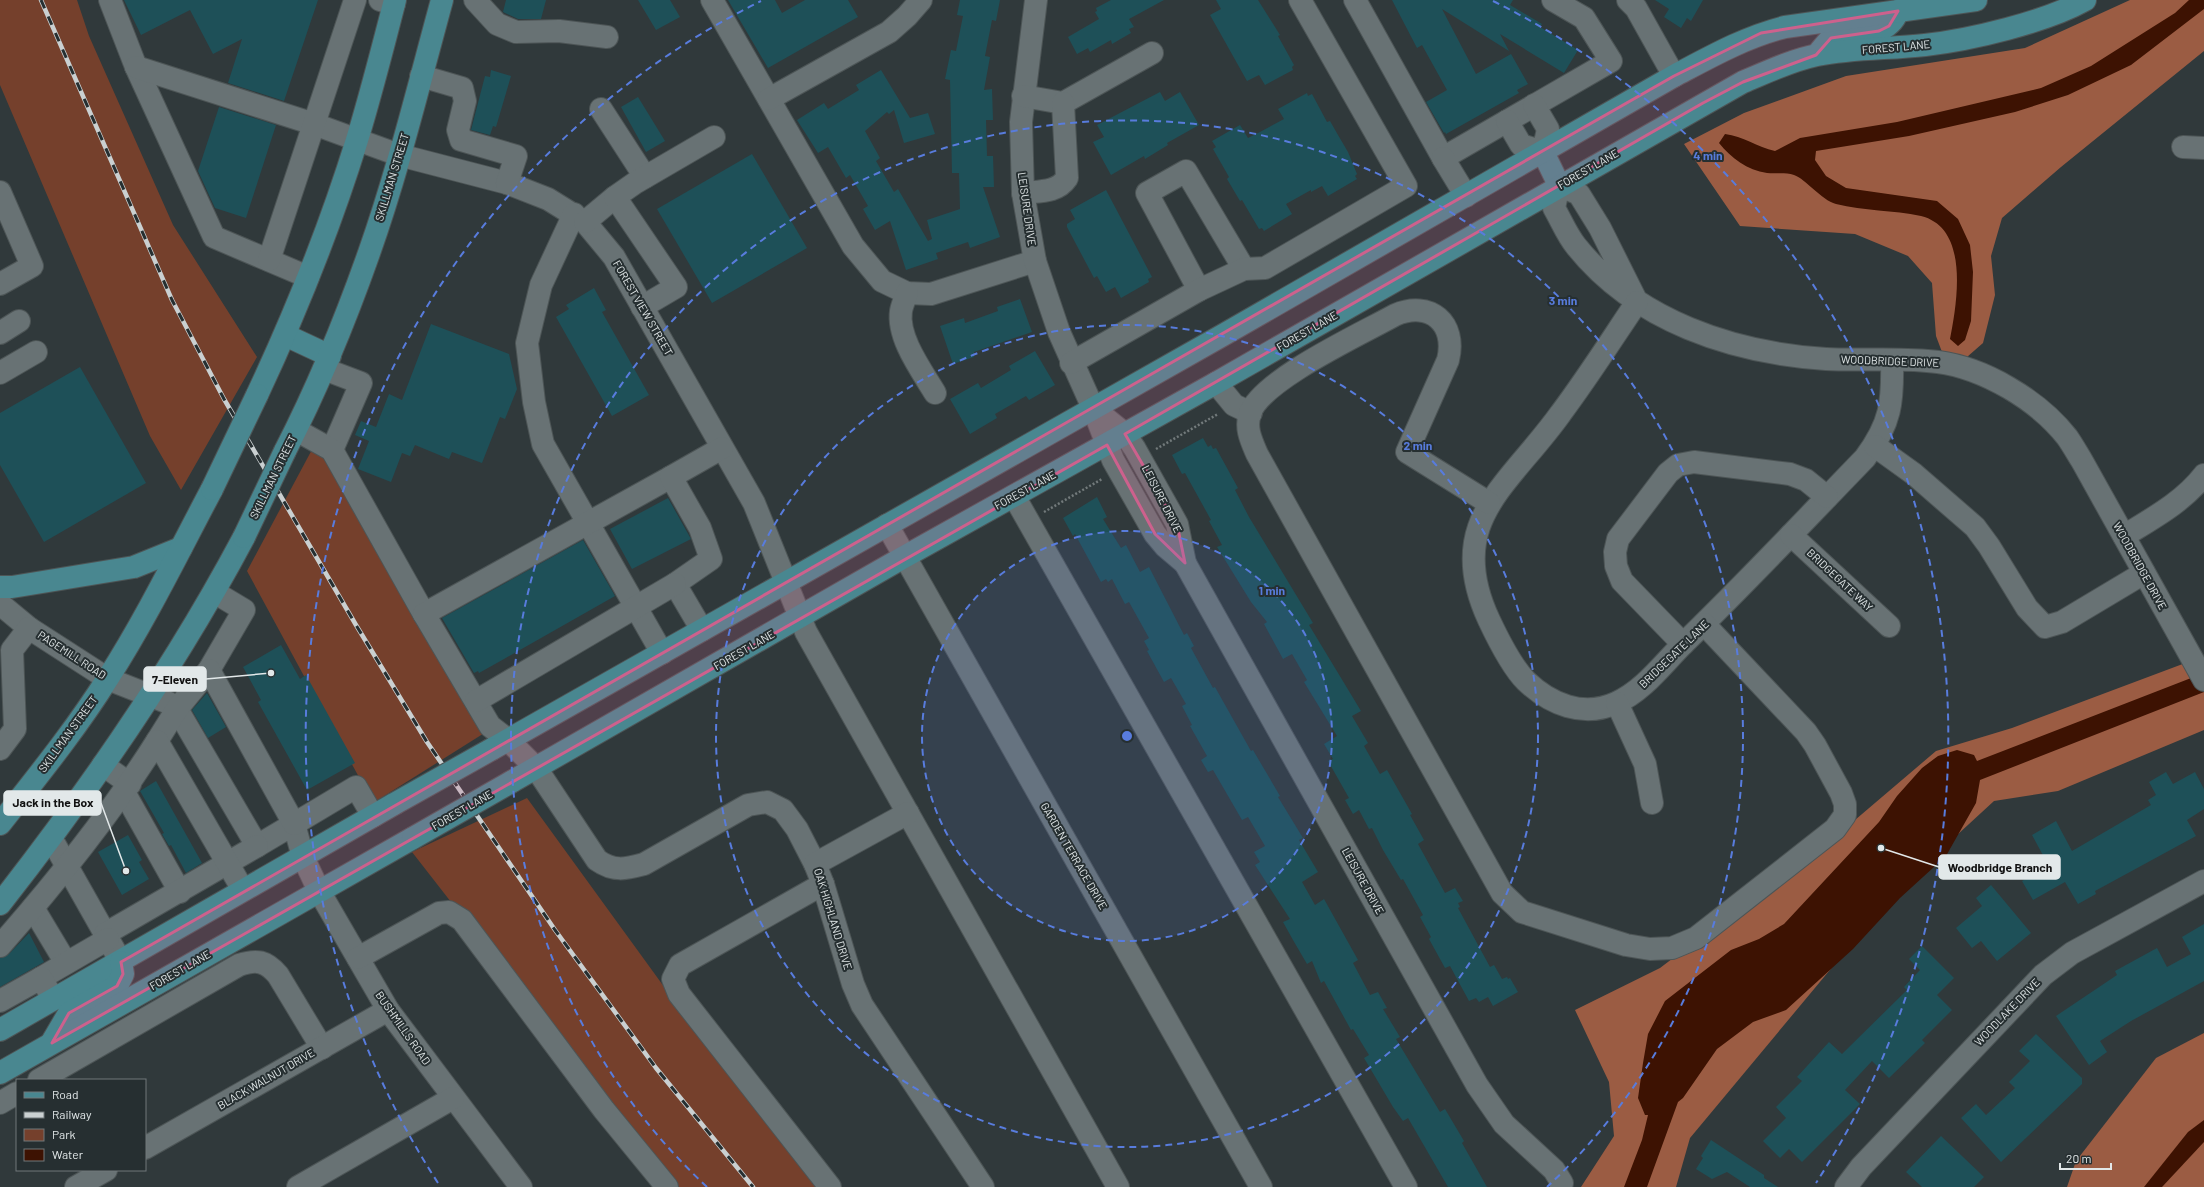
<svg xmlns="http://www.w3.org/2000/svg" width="2204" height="1187" font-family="Barlow,sans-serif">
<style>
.green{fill:#75402c}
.forest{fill:#9b5c43}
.water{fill:#3d1202}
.building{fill:#1e5058}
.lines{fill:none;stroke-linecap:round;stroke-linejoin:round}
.minor-casing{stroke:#4d5556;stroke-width:24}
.major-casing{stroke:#4d5556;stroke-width:24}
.path{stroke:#727a7b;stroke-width:2.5;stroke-dasharray:2 2;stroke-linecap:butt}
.minor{stroke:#687274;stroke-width:22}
.major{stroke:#498790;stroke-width:22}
.rail-casing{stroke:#cad0d1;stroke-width:4.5}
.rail{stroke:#262f31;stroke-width:3;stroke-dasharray:9;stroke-linecap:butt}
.major-bridge-casing{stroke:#4d5556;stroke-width:24;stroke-linecap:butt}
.major-bridge{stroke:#498790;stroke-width:22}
.marked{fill:#cd618d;fill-opacity:0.2;stroke:#cd618d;stroke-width:3;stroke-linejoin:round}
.ring{fill:none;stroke:#587cdd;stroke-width:2;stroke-dasharray:7 5}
.labels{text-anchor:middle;stroke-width:4;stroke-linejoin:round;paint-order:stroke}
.street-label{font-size:11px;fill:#e2e8e9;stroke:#262f31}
.centre{fill:#587cdd;stroke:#262f31;stroke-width:2}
.ring-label{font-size:12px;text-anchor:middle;font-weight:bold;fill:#587cdd;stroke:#262f31;stroke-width:4;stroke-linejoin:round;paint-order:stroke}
.leader{fill:none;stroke:#e2e8e9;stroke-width:1.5}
.callout-dot{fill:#e2e8e9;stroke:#262f31;stroke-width:1.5}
.callout{fill:#e2e8e9;stroke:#e2e8e9;stroke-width:1.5}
.callout-label{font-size:12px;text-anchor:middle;font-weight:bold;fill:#111}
</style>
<rect width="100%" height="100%" fill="#30393b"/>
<!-- green -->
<g class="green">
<polygon points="0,0 77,0 89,36 173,225 257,357 181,490 150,436 0,85"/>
<polygon points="315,444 486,732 373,803 247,571"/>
<polygon points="527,798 678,1006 832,1187 673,1187 412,852"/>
</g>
<!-- forest -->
<g class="forest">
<polygon points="2130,0 2204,0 2204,51 2061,167 2002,218 1991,256 1995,295 1983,343 1967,357 1942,352 1936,336 1932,283 1908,256 1855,234 1740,226 1684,144 1744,113 1846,76 2025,48"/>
<polygon points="2204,656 2204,730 2058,791 1994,801 1894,893 1690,1138 1676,1187 1581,1187 1614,1136 1609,1082 1575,1010 1660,968 1855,820 1936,751 2012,728"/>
<polygon points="2204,1033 2204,1187 2067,1187 2076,1161 2156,1058"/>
</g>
<!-- water -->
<g class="water">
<path d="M2189,0H2204V9L2131,65L2068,95L2015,112L1909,136L1816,151L1815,160L1826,176L1846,188L1937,201L1958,219L1970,245L1973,272L1971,321L1965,340L1958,346L1950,339C1957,303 1970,228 1921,216C1893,210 1864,211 1836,204C1821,200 1806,179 1794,175C1785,172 1776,174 1767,173C1747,170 1731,158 1719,143L1725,134C1743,136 1757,147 1775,151L1800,138L1897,122L2041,88L2091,66L2175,13Z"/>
<polygon points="2204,673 2204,692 1980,780 1976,803 1946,856 1900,898 1853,949 1786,1010 1753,1022 1717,1049 1683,1098 1678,1102 1647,1187 1624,1187 1642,1140 1648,1115 1645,1115 1638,1098 1643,1063 1648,1034 1665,1001 1731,950 1759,939 1784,924 1879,822 1897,796 1922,768 1938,756 1957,750 1974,755 1977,761"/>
<polygon points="2204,1120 2204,1142 2162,1187 2144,1187 2188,1132"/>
</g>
<!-- building -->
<g class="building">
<polygon points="124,0 318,0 284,101 228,83 242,39 213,54 190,10 141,35"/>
<polygon points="506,0 546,0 541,19 518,19 503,12"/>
<polygon points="638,0 670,0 680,17 656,30"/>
<polygon points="728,0 775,0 782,13 805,0 848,0 858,17 768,68"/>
<polygon points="960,0 1000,0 996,21 992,20 985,56 990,57 984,90 992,89 993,120 986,120 987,156 993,156 994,187 983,187 1000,237 970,248 968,242 936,253 938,259 906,270 890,221 875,230 863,209 868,206 850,175 846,178 828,147 818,153 797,120 824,103 828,109 859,90 856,85 881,70 910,118 928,113 935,134 904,143 894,110 889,114 887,112 865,131 880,158 876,161 894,192 898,189 928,241 932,239 927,220 960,209 959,173 952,173 950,80 945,79 951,50 956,51 963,16 957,15"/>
<polygon points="1111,0 1164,0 1129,19 1134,27 1129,29 1131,33 1112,44 1111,40 1090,52 1088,48 1077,54 1068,37 1099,19 1095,12 1097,11 1096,8"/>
<polygon points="1216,0 1258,0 1280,35 1278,36 1294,65 1292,67 1293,70 1265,85 1259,75 1247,81 1210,15 1221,9"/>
<polygon points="1392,0 1513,0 1510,5 1542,24 1540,27 1578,50 1564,73 1500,34 1509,51 1442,9 1476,74 1511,54 1528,84 1517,90 1519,93 1446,134 1445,132 1444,133 1426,102 1447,90 1422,45 1417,48"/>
<polygon points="1655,0 1703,0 1691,21 1687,18 1681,28 1664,17 1669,9"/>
<polygon points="491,70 511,76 496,127 493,126 490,135 471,130 485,76 490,77"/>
<polygon points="1160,92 1165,101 1180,92 1199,125 1167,143 1168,145 1145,159 1144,156 1111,175 1093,142 1104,137 1097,125"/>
<polygon points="1307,93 1308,96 1312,94 1327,122 1330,121 1338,135 1348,152 1357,174 1355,176 1357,179 1328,196 1322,186 1311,192 1311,190 1286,204 1292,214 1264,231 1262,228 1259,229 1242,200 1240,201 1227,179 1229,177 1213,149 1216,147 1212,141 1240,125 1248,138 1260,132 1284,119 1278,109"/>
<polygon points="638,97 665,141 646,152 621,107"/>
<polygon points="219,107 276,125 246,218 215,208 198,171"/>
<polygon points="752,154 807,248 712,303 657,209"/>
<polygon points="1106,190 1152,277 1148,279 1149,282 1121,298 1115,287 1106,292 1097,276 1094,278 1067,227 1067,224 1075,219 1070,210"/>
<polygon points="594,288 606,310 602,312 649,395 612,416 556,317 569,309 566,305"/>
<polygon points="1020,299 1032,332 974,352 974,357 953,364 940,326 964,318 965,323 998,311 997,307"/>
<polygon points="431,324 509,354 517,389 505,419 500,417 482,463 452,452 449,459 415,445 410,456 402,453 391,482 358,469 369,441 355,435 361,421 376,427 389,394 402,400"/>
<polygon points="1035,351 1055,385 1029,400 1026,396 995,414 997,418 970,434 950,399 978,383 981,388 1011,370 1009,366"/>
<polygon points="80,367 146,483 44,542 0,465 0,413"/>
<polygon points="1203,438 1208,447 1211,445 1213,449 1216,448 1238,488 1235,490 1249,517 1313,623 1309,625 1361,711 1352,716 1368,743 1364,746 1380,774 1387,770 1412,814 1410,815 1424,840 1418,844 1445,893 1455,888 1463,901 1458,903 1460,907 1458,908 1490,967 1494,965 1502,979 1507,977 1508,979 1510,978 1518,992 1493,1006 1488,997 1479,1002 1476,998 1469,1001 1450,966 1445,968 1429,939 1431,937 1420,917 1423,915 1403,879 1401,880 1383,850 1372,828 1369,829 1359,810 1353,814 1345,800 1349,798 1328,761 1333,759 1324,744 1337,736 1304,682 1307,680 1292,654 1283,659 1264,624 1267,622 1251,602 1217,547 1222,545 1209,521 1211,520 1185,473 1182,474 1172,455"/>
<polygon points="1097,497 1107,517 1103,519 1121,548 1126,545 1140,572 1149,567 1184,635 1187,633 1194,646 1191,648 1213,688 1215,687 1251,751 1253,750 1280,796 1278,797 1303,838 1299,840 1318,872 1302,882 1315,905 1324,899 1358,960 1353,963 1370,995 1378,992 1387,1008 1383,1009 1400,1037 1396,1039 1440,1112 1445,1109 1464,1141 1462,1143 1487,1187 1448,1187 1408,1118 1403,1121 1393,1107 1364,1058 1369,1055 1353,1029 1351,1030 1324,981 1321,983 1312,961 1307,964 1293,940 1283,922 1290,919 1255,865 1260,862 1254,852 1265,846 1248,817 1242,820 1213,770 1208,772 1201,760 1207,756 1190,726 1192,725 1182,706 1186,704 1171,678 1164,682 1147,651 1149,650 1144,641 1149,638 1129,602 1125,604 1112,579 1108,582 1106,579 1101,582 1075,534 1073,536 1063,518"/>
<polygon points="668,498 691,539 632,569 610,529"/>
<polygon points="583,540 615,596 504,659 479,673 478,671 474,673 442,618"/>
<polygon points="281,645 300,679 306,675 355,763 307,790 258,702 261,700 243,667"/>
<polygon points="207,693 226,727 208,738 192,710"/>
<polygon points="2166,772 2173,784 2195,772 2204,789 2204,809 2187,820 2196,836 2095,891 2096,894 2078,904 2065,882 2033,900 2022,881 2031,876 2028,869 2045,859 2032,835 2056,821 2072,851 2151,805 2148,800 2156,795 2149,782"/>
<polygon points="156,781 202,863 186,873 171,845 169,846 162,834 164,833 140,791"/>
<polygon points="128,835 142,860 139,862 149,879 122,895 98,852"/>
<polygon points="1991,885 2031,933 1997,961 1981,941 1972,948 1956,928 1982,906 1976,898"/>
<polygon points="2204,924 2204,981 2131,1021 2100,1041 2107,1052 2089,1065 2056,1016 2117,975 2115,971 2157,948 2167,967 2191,954 2182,937"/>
<polygon points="29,933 44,962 0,987 0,958 9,954"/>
<polygon points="1922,946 1954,978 1937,995 1952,1010 1922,1040 1925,1043 1889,1078 1872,1061 1845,1090 1860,1104 1802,1162 1789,1149 1780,1158 1763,1141 1786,1118 1776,1107 1802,1081 1797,1077 1829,1042 1842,1054 1907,990 1904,987 1920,970 1909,959"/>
<polygon points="2036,1034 2082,1078 2082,1084 2001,1162 1961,1118 1976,1104 1986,1115 2015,1088 2009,1082 2030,1061 2019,1051"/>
<polygon points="1941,1136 1984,1177 1974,1187 1922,1187 1906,1172"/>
<polygon points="1711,1140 1764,1175 1764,1178 1778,1187 1750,1187 1727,1172 1712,1179 1696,1169 1703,1158 1701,1156"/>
</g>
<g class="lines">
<!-- minor casing -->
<g class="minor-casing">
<g id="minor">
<polyline points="110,0 136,67 214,237 308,277"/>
<polyline points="380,0 394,4"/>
<polyline points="475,0 497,24 516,32 559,31 607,37"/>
<polyline points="712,0 853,246 882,281 907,293 931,294 1035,261"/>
<polyline points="1036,0 1021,122 1023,193 1035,261 1059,332 1093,408 1113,460 1155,534 1165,546 1185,563"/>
<polyline points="1355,0 1443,158 1611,61 1584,18 1553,0"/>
<polyline points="1628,0 1636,8 1674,76"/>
<polyline points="136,67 314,124 399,155 507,183 548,199 585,222 614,257 754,503 806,632 1118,1187"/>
<polyline points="421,76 462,88 465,101 458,130 461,140 516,156 507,183"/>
<polyline points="1023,96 1063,103 1152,53"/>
<polyline points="769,99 889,32 907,16 921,0"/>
<polyline points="601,109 645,177"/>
<polyline points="1507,121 1521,145 1543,152 1548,129 1534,105"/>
<polyline points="2183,147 2204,148"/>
<polyline points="1443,158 1466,196"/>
<polyline points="0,192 32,266 0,284"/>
<path d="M1023,193C1039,191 1057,193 1067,178L1063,103"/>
<polyline points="574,214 541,285 527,343 534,402 543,444 662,653"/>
<polyline points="585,222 615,197"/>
<polyline points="269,260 355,0"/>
<polyline points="1199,290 1147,193 1186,171 1244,269"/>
<path d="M907,293C905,299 902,305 901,311C897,338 922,371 935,393"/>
<path d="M1637,302L1600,228L1579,194L1559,185L1554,208C1561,220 1567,235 1576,246C1636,321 1733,353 1826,359C1863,361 1901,357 1938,362C1984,368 2038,400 2067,437C2072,444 2077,453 2082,461L2204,680"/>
<path d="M1637,302C1612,339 1588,377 1561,413C1509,486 1443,521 1489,620C1497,637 1513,668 1526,681C1550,704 1583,718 1616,703C1643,691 1662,665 1683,644C1745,584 1804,521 1865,458C1891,423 1893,402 1892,360"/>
<polyline points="642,307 676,287 615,197 635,183 714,137"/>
<polyline points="0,333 19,321"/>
<polyline points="1071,363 1199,290 1244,269 1265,268 1406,186 1300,0"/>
<polyline points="324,369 361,383 332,450"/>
<polyline points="0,373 36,352"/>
<polyline points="1216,383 1234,405 1251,413"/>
<polyline points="1093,408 1125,434 1135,449 1177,524 1185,563 1477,1085 1504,1124 1554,1170 1562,1183 1561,1187"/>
<polyline points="296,430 332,450 424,614"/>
<polyline points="1875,446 1914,474 1975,527 1989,546 2027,608 2045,627 2062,622 2144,573"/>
<path d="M671,477L424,614L490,726L508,740L536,768L597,860C614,872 625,869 644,864L748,805L767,802L783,810L797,829L815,864L823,884L853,984L862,1005L983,1187"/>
<polyline points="1014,496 1406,1187"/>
<path d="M1489,503L1407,452L1448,360C1457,323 1430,300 1395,315C1361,334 1263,379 1250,413C1245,428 1251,440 1257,454L1502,893L1522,912L1626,945L1650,949L1672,948L1696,938L1835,829L1845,815V804L1841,793L1815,745L1806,732L1704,624"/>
<polyline points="887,525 1261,1187"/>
<polyline points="1791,535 1889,626"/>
<path d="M2124,536C2153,518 2183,502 2204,475"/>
<polyline points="0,604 29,628 108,679 169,703 177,709 257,846 294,824 303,857 319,891 388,1010 521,1187"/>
<polyline points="702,630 675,584 711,559 700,528 671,477 722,448"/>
<polyline points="1683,644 1622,581 1616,566 1615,552 1618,539 1668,473 1678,465 1694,462 1790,474 1806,480 1827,497"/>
<polyline points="209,670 244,610 214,592"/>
<polyline points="476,701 675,584"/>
<polyline points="1617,703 1645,764 1652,803"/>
<polyline points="157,741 177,709 209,670 294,824 356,787 373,816"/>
<polyline points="0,749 15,729 12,650 29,628"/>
<polyline points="103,765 130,784"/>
<polyline points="124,792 180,892"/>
<polyline points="51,838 121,962"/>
<polyline points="815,864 908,813"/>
<polyline points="823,884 680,965 673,979 679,994 830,1187"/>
<polyline points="33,908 66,963"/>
<polyline points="105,934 257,846"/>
<path d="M0,946C57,881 111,814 157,741L243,890"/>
<polyline points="358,958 439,913 449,912 462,920 604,1110 667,1187"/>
<polyline points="41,978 108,939"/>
<polyline points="0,1001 41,978 48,990"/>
<path d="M39,1080L239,965C257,959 266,961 278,975L322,1048"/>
<polyline points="0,1103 17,1093"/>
<polyline points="145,1148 388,1010"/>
<polyline points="76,1187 106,1170"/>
<polyline points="298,1187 453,1098"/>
<polyline points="1846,1187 1861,1167 2043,975 2072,953 2204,881"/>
</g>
</g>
<!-- major casing -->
<g class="major-casing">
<g id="major">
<path d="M1820,51L1831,38C1855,35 1888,38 1898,11"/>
<polyline points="1543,152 1559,185"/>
<polyline points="285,335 330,356"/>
<path d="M257,395C296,312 330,227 357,140C371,94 383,47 395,0"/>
<path d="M285,451C318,387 345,321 369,253C398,171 419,84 442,0"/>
<polyline points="0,587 12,587 134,567 181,548"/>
<path d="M492,749L1223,335L1674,76C1710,57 1745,37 1785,27L1976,0"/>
<path d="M511,782L904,557L1216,383L1743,82C1767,72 1792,60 1817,55C1853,48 1889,49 1925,45C1970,40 2046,22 2085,0"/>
<path d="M0,824C37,777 76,729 108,678C147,617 178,553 212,489"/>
<path d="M0,904C91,788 175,667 244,537"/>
<polyline points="0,1030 394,804"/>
<polyline points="52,1042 69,1013 117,986 123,974 121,962"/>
<polyline points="0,1073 413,838"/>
</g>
</g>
<!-- path -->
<g class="path">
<polyline points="1156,449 1218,414"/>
<polyline points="1044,512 1102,479"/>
</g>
<!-- minor -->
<use href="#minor" class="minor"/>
<!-- major -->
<use href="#major" class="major"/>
<!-- rail casing -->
<g class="rail-casing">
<polyline id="rail" points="41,0 172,300 224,399 356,625 427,742 555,930 656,1068 753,1187"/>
</g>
<!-- rail -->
<use href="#rail" class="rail"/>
<!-- major-bridge casing -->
<g class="major-bridge-casing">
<g id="major-bridge">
<polyline points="212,489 257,395"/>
<polyline points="244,537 285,451"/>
<polyline points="394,804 492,749"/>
<polyline points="413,838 511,782"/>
</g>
</g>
<!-- major-bridge -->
<use href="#major-bridge" class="major-bridge"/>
</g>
<!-- marked area -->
<path class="marked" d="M1898,11L1889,26L1879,31L1831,38L1816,55L1743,82L1703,103L1125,434L1177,524L1185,563L1155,534L1107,445L52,1043L69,1013L117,986L123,974L121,962L1674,76L1761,33Z"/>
<!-- distance rings -->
<circle cx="1127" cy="736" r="205" fill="#587cdd" fill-opacity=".12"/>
<g class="ring">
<circle cx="1127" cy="736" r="205"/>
<circle cx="1127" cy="736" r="411"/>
<path d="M707 1187A616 616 0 1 1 1547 1187"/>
<path d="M438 1183A821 821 0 0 1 761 1M1493 1A821 821 0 0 1 1816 1183"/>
</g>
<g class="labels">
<!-- street labels -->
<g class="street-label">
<text transform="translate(1896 47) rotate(-5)" y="4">FOREST LANE</text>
<text transform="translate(1588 169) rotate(-30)" y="4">FOREST LANE</text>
<text transform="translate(392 177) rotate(-73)" y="4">SKILLMAN STREET</text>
<text transform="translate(1027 209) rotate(82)" y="4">LEISURE DRIVE</text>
<text transform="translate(643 308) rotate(60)" y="4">FOREST VIEW STREET</text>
<text transform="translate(1307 331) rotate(-30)" y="4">FOREST LANE</text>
<text transform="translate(1890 361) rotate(2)" y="4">WOODBRIDGE DRIVE</text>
<text transform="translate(273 477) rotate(-64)" y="4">SKILLMAN STREET</text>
<text transform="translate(1025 490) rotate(-29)" y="4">FOREST LANE</text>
<text transform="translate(1162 499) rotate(63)" y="4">LEISURE DRIVE</text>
<text transform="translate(2140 566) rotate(61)" y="4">WOODBRIDGE DRIVE</text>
<text transform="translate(1840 580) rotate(43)" y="4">BRIDGEGATE WAY</text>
<text transform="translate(744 650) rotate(-30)" y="4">FOREST LANE</text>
<text transform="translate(1674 654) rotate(-44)" y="4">BRIDGEGATE LANE</text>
<text transform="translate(72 655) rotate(33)" y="4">PAGEMILL ROAD</text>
<text transform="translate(68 734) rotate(-54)" y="4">SKILLMAN STREET</text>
<text transform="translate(462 810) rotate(-30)" y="4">FOREST LANE</text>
<text transform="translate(1074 856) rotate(60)" y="4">GARDEN TERRACE DRIVE</text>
<text transform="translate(1363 881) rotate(61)" y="4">LEISURE DRIVE</text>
<text transform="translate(833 919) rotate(73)" y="4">OAK HIGHLAND DRIVE</text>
<text transform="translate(180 970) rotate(-30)" y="4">FOREST LANE</text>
<text transform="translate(2007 1012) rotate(-46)" y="4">WOODLAKE DRIVE</text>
<text transform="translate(403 1028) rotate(55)" y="4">BUSHMILLS ROAD</text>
<text transform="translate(266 1079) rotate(-30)" y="4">BLACK WALNUT DRIVE</text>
</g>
</g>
<circle cx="1127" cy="736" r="6" class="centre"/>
<g class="ring-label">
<text x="1708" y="160">4 min</text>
<text x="1563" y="305">3 min</text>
<text x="1418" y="450">2 min</text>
<text x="1272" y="595">1 min</text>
</g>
<!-- callouts -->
<path class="leader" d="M271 673L206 679M126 871L101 803M1881 848L1939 867"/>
<g class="callout-dot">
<circle cx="271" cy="673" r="4"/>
<circle cx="126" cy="871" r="4"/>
<circle cx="1881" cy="848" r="4"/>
</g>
<g class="callout">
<rect x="144" y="667" width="62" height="24" rx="4"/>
<rect x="4" y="791" width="97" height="24" rx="4"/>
<rect x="1939" y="855" width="121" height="24" rx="4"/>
</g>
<g class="callout-label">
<text x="175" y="684">7-Eleven</text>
<text x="53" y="807">Jack in the Box</text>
<text x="2000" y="872">Woodbridge Branch</text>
</g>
<!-- legend -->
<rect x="16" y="1079" width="130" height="92" fill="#262f31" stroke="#71797b"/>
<rect x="24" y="1092" width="20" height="6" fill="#498790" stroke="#71797b"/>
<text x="52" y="1099" font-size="12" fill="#e2e8e9">Road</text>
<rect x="24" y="1112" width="20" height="6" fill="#cad0d1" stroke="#71797b"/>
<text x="52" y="1119" font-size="12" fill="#e2e8e9">Railway</text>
<rect x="24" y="1129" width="20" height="12" fill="#75402c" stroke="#71797b"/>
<text x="52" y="1139" font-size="12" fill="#e2e8e9">Park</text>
<rect x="24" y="1149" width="20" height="12" fill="#3d1202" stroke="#71797b"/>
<text x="52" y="1159" font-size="12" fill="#e2e8e9">Water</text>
<!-- scale -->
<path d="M2060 1163v6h51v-6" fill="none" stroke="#e2e8e9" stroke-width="2"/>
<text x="2066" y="1163" font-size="12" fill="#e2e8e9" stroke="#262f31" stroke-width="3" paint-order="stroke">20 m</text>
</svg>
